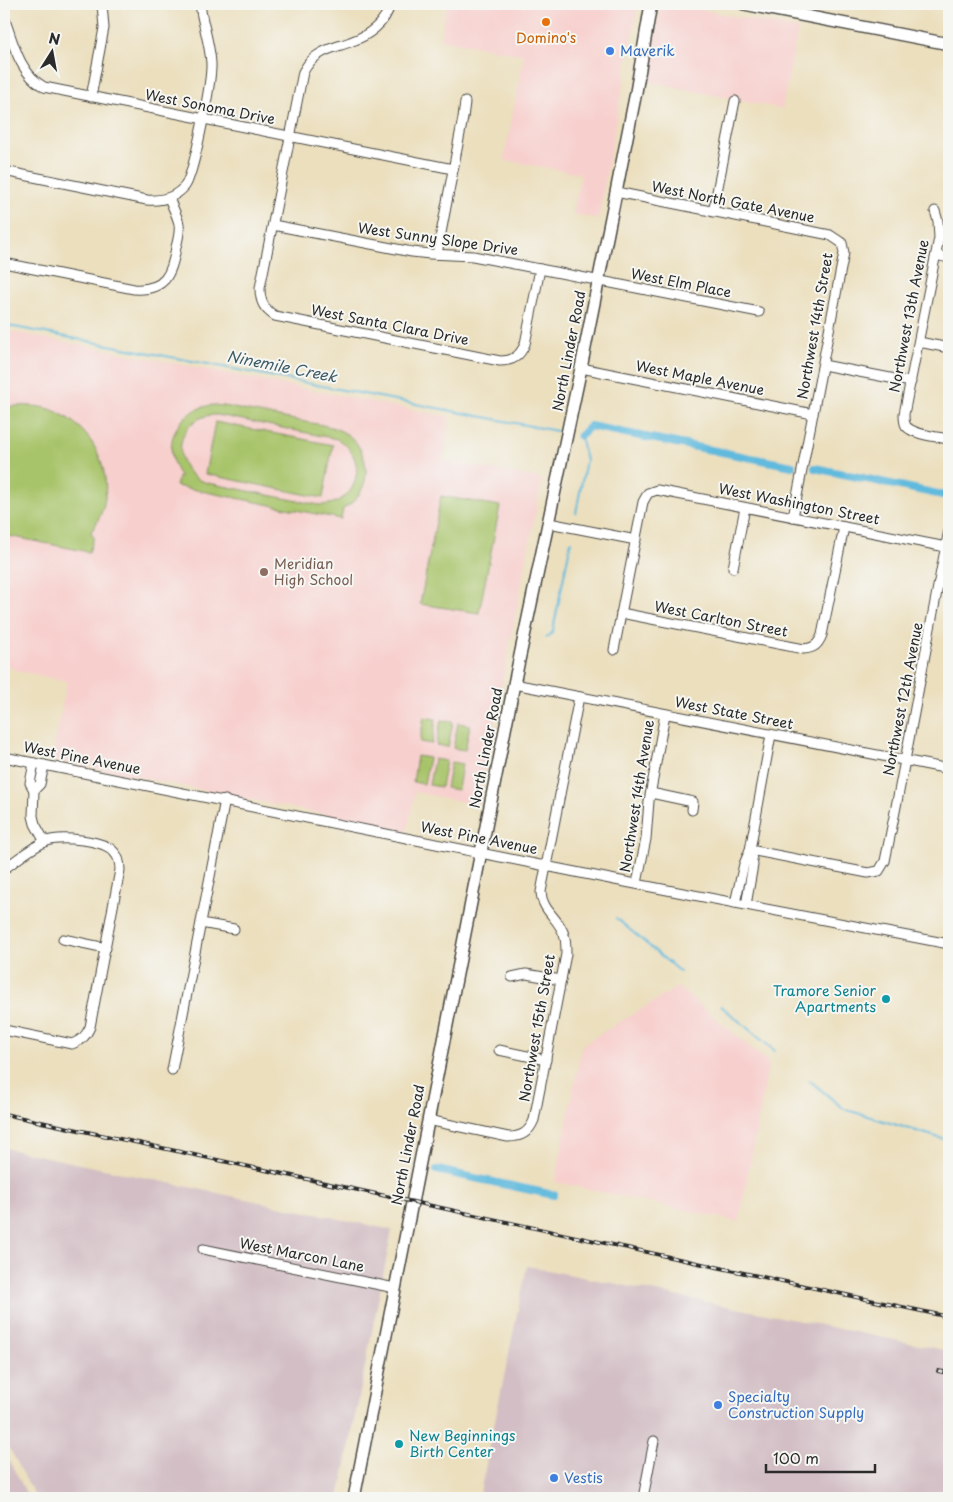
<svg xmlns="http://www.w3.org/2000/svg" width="953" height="1502" font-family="'Playpen Sans',sans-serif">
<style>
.built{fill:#f7d0ce}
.industrial{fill:#d2bec4}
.green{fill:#a8c46b;stroke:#6a784b;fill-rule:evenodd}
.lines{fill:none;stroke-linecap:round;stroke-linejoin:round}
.stream{stroke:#60badd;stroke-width:2}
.canal{stroke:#60badd;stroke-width:8}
.minor-casing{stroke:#484641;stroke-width:11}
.major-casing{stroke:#484641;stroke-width:14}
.minor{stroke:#fff;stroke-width:9}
.major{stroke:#fff;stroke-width:11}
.rail-casing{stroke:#2b2b2b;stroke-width:4}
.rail{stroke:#f6f6f2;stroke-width:2;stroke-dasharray:5.5;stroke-linecap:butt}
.food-dot{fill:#e8710a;stroke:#f6f6f2;stroke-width:2}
.shop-dot{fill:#3f7fe0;stroke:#f6f6f2;stroke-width:2}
.education-dot{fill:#8d6e63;stroke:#f6f6f2;stroke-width:2}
.culture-dot{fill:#0f9aa8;stroke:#f6f6f2;stroke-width:2}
.labels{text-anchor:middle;stroke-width:4;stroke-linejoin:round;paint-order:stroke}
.food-label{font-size:14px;fill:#c56008;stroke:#f6f6f2}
.shop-label{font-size:14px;fill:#366cbe;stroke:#f6f6f2;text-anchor:start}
.street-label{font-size:14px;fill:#2b2b2b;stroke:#f6f6f2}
.education-label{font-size:14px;fill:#785e54;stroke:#f6f6f2;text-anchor:start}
.culture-label{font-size:14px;fill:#0d838f;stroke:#f6f6f2;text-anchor:end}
.water-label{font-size:15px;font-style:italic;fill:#3e5d69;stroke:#f6f6f2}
</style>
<rect width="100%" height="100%" fill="#f6f6f2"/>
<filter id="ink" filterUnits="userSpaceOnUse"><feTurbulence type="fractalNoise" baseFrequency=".02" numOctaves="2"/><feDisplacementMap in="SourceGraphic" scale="10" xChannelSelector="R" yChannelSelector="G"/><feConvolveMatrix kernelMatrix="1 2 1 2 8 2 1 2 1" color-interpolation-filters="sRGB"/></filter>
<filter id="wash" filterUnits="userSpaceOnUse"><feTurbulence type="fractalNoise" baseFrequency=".0096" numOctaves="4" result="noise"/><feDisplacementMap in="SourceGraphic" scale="20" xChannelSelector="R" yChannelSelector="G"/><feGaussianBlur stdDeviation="1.12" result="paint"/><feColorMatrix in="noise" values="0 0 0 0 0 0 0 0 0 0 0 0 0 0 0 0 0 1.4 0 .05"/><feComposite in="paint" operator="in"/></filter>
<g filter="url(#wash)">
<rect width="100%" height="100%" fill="#ebdfbe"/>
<!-- built -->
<g class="built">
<polygon points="447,4 638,4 598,219 573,214 581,174 504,160 524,55 440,39"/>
<polygon points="661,4 673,4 798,29 782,109 646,81"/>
<polygon points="4,330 450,417 443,460 542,479 478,805 415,792 407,831 52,760 67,681 18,671 4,664"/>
<polygon points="678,987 769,1063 739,1222 555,1182 582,1045"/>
</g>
<!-- industrial -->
<g class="industrial">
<polygon points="4,1148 392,1230 339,1498 36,1498 4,1438"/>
<polygon points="527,1266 949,1351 949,1498 479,1498"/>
<polygon points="4,1451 29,1498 4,1498"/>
</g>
<!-- green -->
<g class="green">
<path d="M4,403H6L7,407C21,405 36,405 50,409C90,424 114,467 103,508C100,517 96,525 91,532L94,537L89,552L4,535Z"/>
<path d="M213,405L224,406C249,411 274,416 300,421C315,424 334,425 348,435C359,443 366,457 366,472C366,488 356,502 343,509L341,519L176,486L178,477H181C159,448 176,409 213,405ZM211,415H218L337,439C371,458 358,506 319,505L208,483C170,474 172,421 211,415Z"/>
<polygon points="215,422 333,445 323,498 205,474"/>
<polygon points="441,496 500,506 479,613 420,604"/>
<polygon points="424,717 436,719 432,744 420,742"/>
<polygon points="441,720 453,722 448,747 436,745"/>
<polygon points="458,723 470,725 465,750 453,748"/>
<polygon points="417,756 429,758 424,784 413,782"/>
<polygon points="434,759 446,761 441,787 429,785"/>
<polygon points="451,762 462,764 458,790 446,788"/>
</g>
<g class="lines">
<!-- stream -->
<g class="stream">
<polyline points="4,325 557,431"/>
<polyline points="576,513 586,460 580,436"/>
<polyline points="546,638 552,633 553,630 571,541"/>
<polyline points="616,918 680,972"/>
<polyline points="721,1006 775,1051"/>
<polyline points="809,1080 844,1109 943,1139"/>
</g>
<!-- canal -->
<g class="canal">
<polyline points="580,436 590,426 792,466"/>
<polyline points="815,468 947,496"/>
<polyline points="437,1170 554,1195"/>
</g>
</g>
</g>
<g filter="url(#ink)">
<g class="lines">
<!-- minor casing -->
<g class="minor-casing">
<g id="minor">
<path d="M390,4C386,23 368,36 350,42C340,46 327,48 318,55C311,59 307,65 303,72L260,288C260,302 264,309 275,316L500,361C513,361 520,356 525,344L540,269"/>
<path d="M4,17C13,42 19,73 44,87L453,169"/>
<polyline points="91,97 104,28 102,4"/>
<path d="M4,171L147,200C161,201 175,198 185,186C194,174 212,80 211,63C210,46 204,28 201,11V4"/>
<polyline points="616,192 830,235 842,243 844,253 793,517"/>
<path d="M935,211L938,221L939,238L904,414C904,418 904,423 906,426C913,435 939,437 949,439"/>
<polyline points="713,212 735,101"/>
<polyline points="273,225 412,252 430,254 473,256 759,312"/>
<polyline points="437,254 463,118 465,102"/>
<polyline points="936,255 949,258"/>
<path d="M4,263L134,289C165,291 172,274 176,247C178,240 180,231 179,224C177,215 172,206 169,198"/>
<polyline points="919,342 949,348"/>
<polyline points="823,365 911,382"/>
<polyline points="581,368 813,414"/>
<polyline points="549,523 636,540"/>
<polyline points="733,568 745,508"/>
<path d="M621,613L804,649C814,648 818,645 822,635L844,527"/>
<polyline points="614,650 643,502 648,493 657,490 946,547"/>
<polyline points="514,684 949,769"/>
<path d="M771,735L750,850L868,873L879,871L885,861C908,751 927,640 949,530"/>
<polyline points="4,757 615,880 949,944"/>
<polyline points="34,763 30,783 34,790 40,784 44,765"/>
<polyline points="34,790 33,816 35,824 45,842"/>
<polyline points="651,793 693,802 692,810"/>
<path d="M4,869C17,860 31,847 47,841C61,836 105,840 114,852C119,857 120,863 120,870L90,1027C86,1036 82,1040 72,1044L4,1030"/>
<polyline points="637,883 646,839 649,801 665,714"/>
<polyline points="735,903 744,864 750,850 753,865 746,905"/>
<polyline points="201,923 234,929"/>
<polyline points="63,939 106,948"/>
<polyline points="512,977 526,974 561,980"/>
<polyline points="499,1050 546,1060"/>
<polyline points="172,1070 225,800"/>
<path d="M428,1120L508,1137C522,1137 529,1132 534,1120L566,954C566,949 566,943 565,938C561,919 542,912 541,892L579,697"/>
<polyline points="203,1249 395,1288"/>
<polyline points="643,1498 654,1441"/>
</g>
</g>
<!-- major casing -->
<g class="major-casing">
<g id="major">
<polyline points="744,4 949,44"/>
<polyline points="354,1498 514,684 581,368 636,92 651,4"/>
</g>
</g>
<!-- minor -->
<use href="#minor" class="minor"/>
<!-- major -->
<use href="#major" class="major"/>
<!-- rail casing -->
<g class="rail-casing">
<g id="rail">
<polyline points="4,1114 949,1317"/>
<polyline points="938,1371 949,1373"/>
</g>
</g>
<!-- rail -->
<use href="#rail" class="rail"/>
</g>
</g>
<!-- markers -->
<circle class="food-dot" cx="546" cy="22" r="5"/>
<g class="shop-dot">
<circle cx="610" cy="51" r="5"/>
<circle cx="718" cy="1405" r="5"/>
<circle cx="554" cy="1478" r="5"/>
</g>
<circle class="education-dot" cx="264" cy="572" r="5"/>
<g class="culture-dot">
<circle cx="886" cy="999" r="5"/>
<circle cx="399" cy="1444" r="5"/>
</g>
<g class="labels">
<!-- food labels -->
<g class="food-label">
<text x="546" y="43">Domino's</text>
</g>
<!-- shop labels -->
<g class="shop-label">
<text x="620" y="56">Maverik</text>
<text x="728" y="1402">Specialty<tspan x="728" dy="16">Construction Supply</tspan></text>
<text x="564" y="1483">Vestis</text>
</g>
<!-- street labels -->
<g class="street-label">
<text transform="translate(210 107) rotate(11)" y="5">West Sonoma Drive</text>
<text transform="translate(733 202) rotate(11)" y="5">West North Gate Avenue</text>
<text transform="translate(438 239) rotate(8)" y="5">West Sunny Slope Drive</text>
<text transform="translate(681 283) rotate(11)" y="5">West Elm Place</text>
<text transform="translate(909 316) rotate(-79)" y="5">Northwest 13th Avenue</text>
<text transform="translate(390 325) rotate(11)" y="5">West Santa Clara Drive</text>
<text transform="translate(815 326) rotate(-80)" y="5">Northwest 14th Street</text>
<text transform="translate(569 351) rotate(-79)" y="5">North Linder Road</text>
<text transform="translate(700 378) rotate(11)" y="5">West Maple Avenue</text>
<text transform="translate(799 504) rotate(11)" y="5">West Washington Street</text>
<text transform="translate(721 619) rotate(11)" y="5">West Carlton Street</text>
<text transform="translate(903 699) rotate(-79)" y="5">Northwest 12th Avenue</text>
<text transform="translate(734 713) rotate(11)" y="5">West State Street</text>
<text transform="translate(486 748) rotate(-79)" y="5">North Linder Road</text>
<text transform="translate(82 758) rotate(11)" y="5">West Pine Avenue</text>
<text transform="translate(637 796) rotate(-81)" y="5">Northwest 14th Avenue</text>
<text transform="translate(479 838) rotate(11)" y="5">West Pine Avenue</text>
<text transform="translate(537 1028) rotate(-80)" y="5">Northwest 15th Street</text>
<text transform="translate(408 1145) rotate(-79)" y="5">North Linder Road</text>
<text transform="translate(302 1255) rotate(11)" y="5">West Marcon Lane</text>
</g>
<!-- education labels -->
<g class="education-label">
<text x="274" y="569">Meridian<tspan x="274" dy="16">High School</tspan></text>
</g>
<!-- culture labels -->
<g class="culture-label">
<text x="876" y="996">Tramore Senior<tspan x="876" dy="16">Apartments</tspan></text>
<text x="409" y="1441" text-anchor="start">New Beginnings<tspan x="409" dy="16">Birth Center</tspan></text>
</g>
<!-- water labels -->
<g class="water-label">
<text transform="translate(282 367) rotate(11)" y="5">Ninemile Creek</text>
</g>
</g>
<!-- margin -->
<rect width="953" height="1502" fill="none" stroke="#f6f6f2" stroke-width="20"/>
<!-- north arrow -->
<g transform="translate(52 52) rotate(11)" stroke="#f6f6f2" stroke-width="4" paint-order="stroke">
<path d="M0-4L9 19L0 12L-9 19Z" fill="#2b2b2b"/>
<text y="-8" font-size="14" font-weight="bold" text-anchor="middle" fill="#2b2b2b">N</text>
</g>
<!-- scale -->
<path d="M766 1464v8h109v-8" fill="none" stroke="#2b2b2b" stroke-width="2.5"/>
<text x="773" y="1464" font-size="15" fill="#2b2b2b" stroke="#f6f6f2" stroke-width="4" paint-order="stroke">100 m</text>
</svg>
